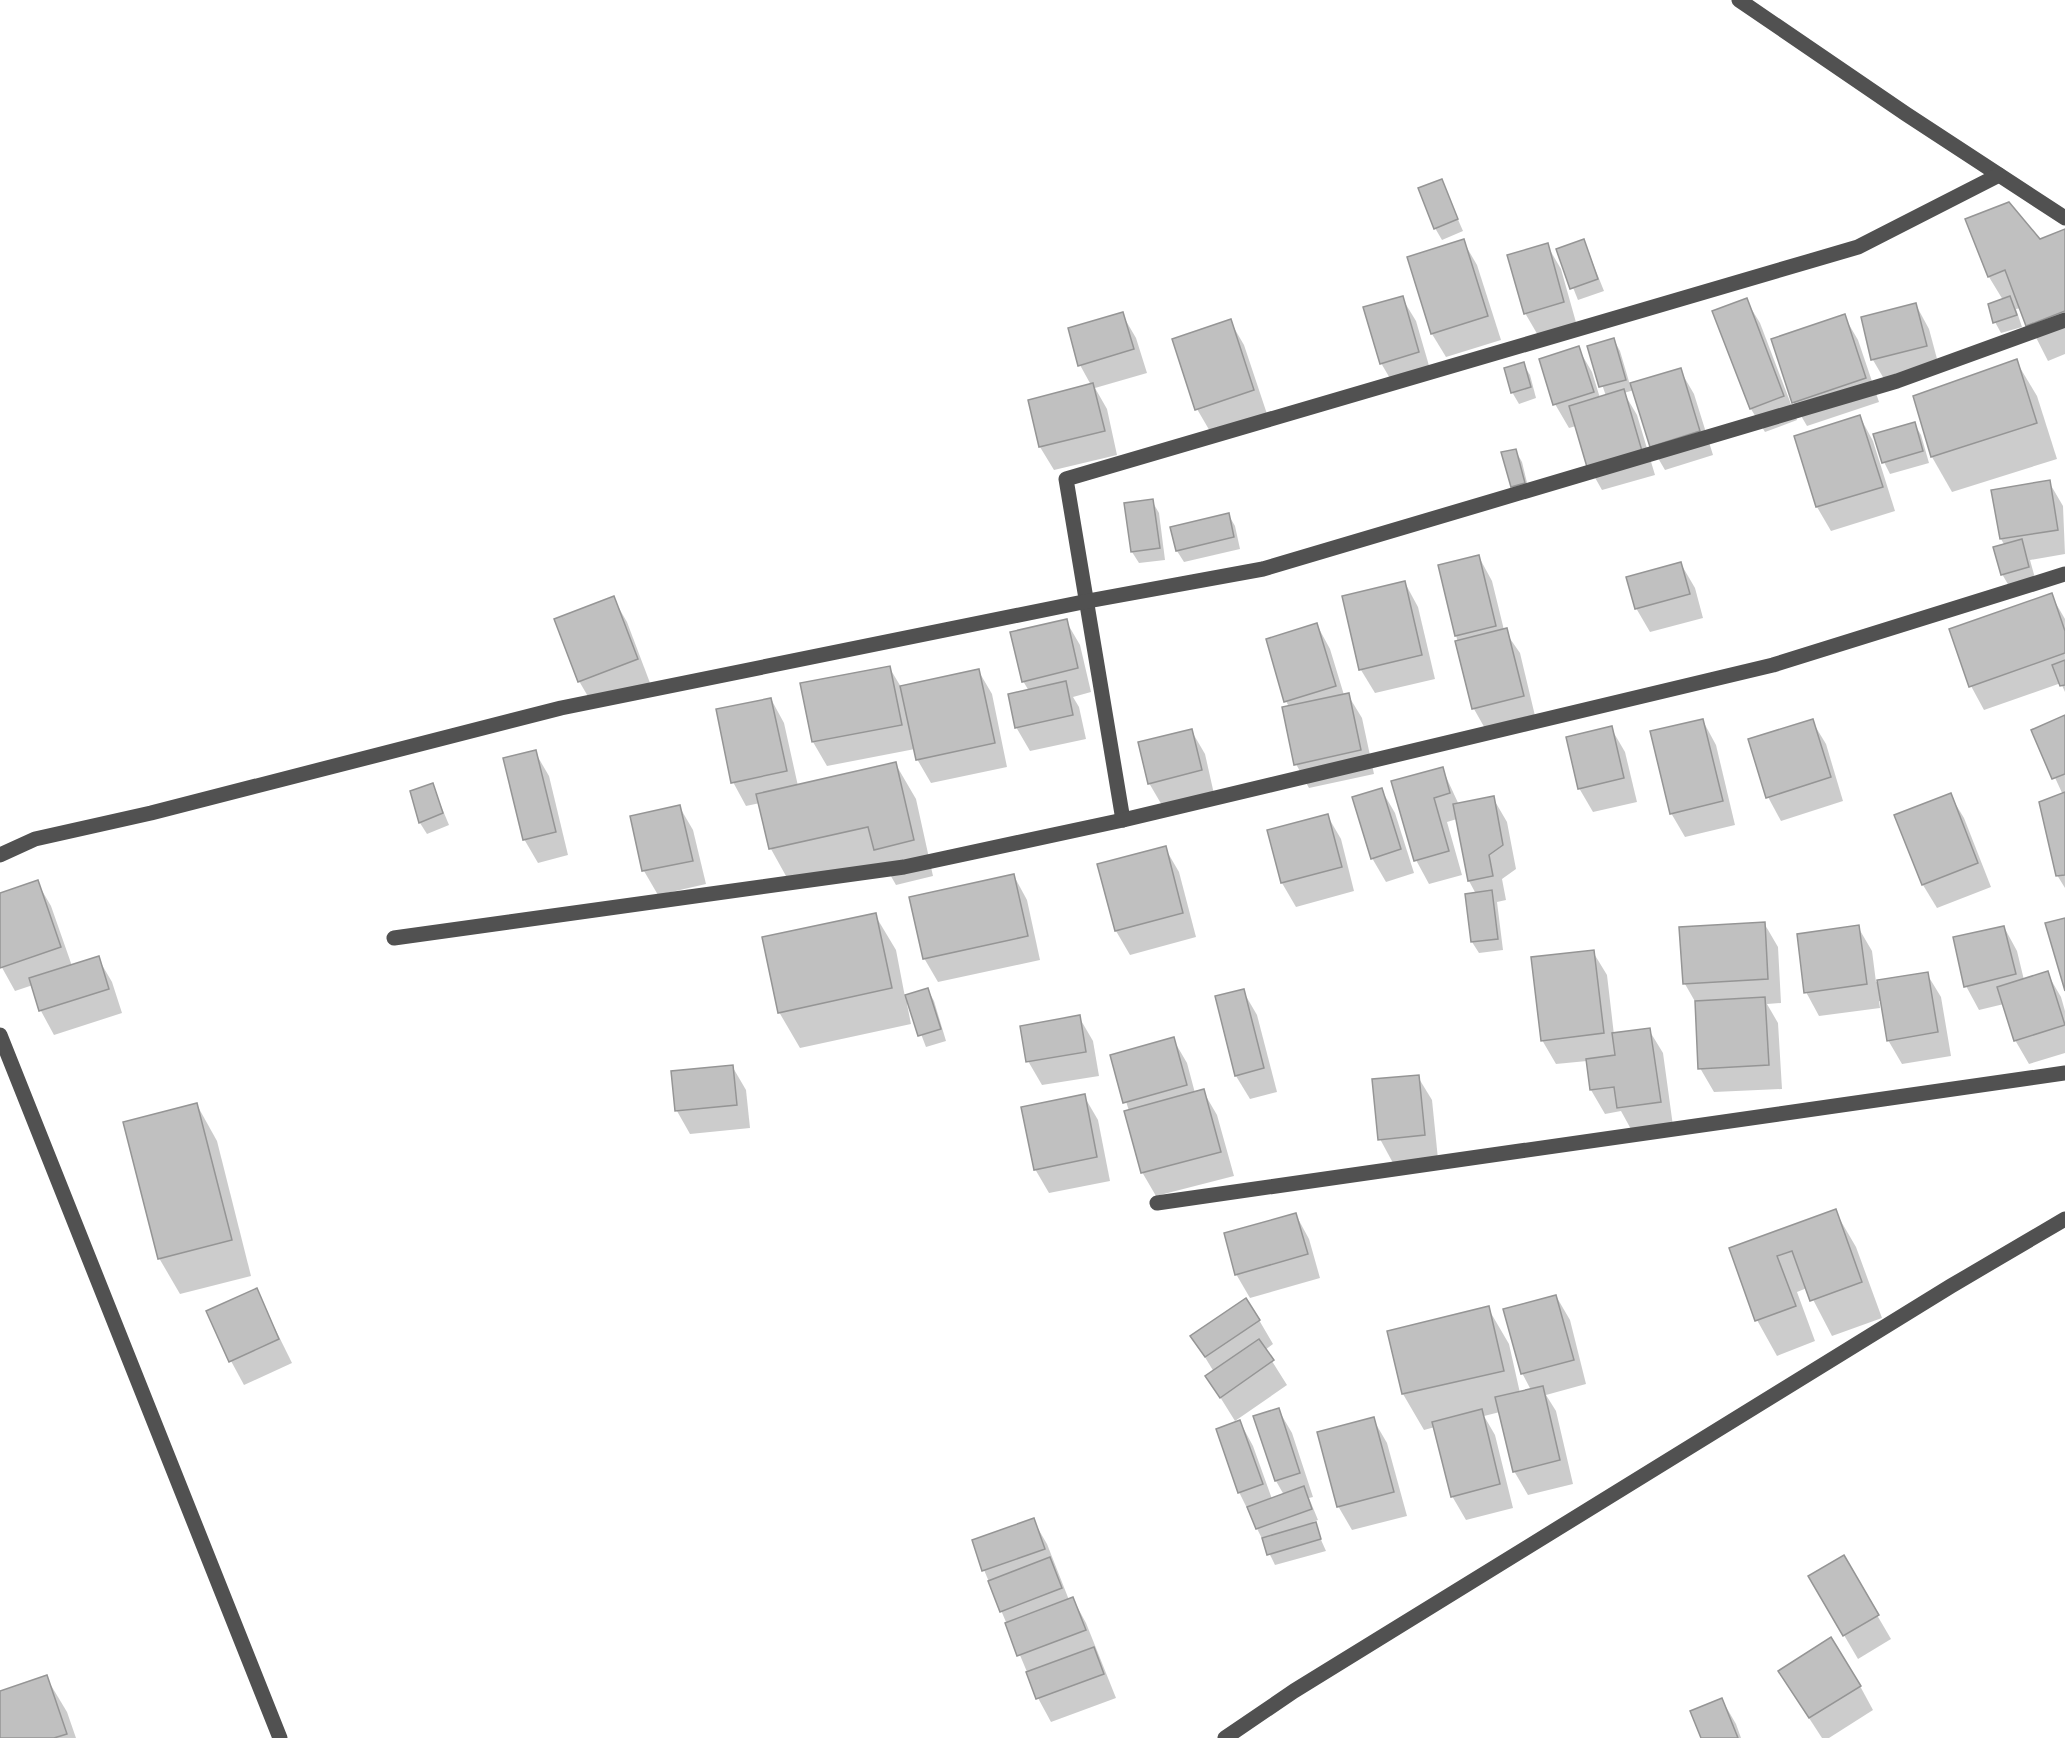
<svg xmlns="http://www.w3.org/2000/svg" width="2065" height="1738" font-family="'Exo 2',sans-serif">
<style>
.shadow{fill:#0003}
.building{fill:#c0c0c0;stroke:#959595;stroke-width:1.5}
.lines{fill:none;stroke-linecap:round;stroke-linejoin:round}
.minor{stroke:#515151;stroke-width:15}
</style>
<rect width="100%" height="100%" fill="#fff"/>
<!-- shadow -->
<g class="shadow">
<polygon points="1441,181 1463,231 1442,240 1435,228"/>
<polygon points="1967,220 2039,241 2065,230 2065,354 2048,361 2021,308 2016,309 2022,327 2001,333 1995,322 2003,300 1989,277"/>
<polygon points="1463,241 1477,265 1501,340 1446,357 1432,334 1409,258"/>
<polygon points="1584,241 1604,291 1578,300 1558,250"/>
<polygon points="1547,245 1561,269 1577,326 1539,337 1525,313"/>
<polygon points="1402,298 1416,321 1432,376 1395,387 1381,363"/>
<polygon points="1746,300 1760,323 1797,420 1765,432 1751,409 1714,312"/>
<polygon points="1916,305 1929,329 1940,370 1887,384 1873,360 1863,318"/>
<polygon points="1122,314 1136,338 1147,373 1095,388 1107,409 1117,455 1054,470 1040,447 1091,385 1080,365"/>
<polygon points="1844,316 1858,340 1879,402 1807,426 1793,402"/>
<polygon points="1230,321 1244,345 1267,414 1211,433 1197,409"/>
<polygon points="1614,340 1620,351 1630,385 1680,370 1694,394 1713,455 1665,470 1651,446 1634,390 1624,393 1637,415 1655,475 1602,490 1589,467 1576,426 1569,428 1555,404 1578,348 1592,372 1600,398 1606,396 1589,347"/>
<polygon points="2016,361 2037,396 2057,459 1952,492 1932,457"/>
<polygon points="1523,364 1530,375 1536,398 1519,404 1512,392"/>
<polygon points="1860,417 1873,441 1895,511 1831,531 1817,507 1796,437"/>
<polygon points="1914,423 1921,435 1929,463 1890,474 1884,462"/>
<polygon points="1515,450 1522,462 1530,495 1519,498 1512,487"/>
<polygon points="2049,482 2063,506 2065,554 2030,560 2035,578 2009,586 2002,574 2005,546 2001,539 1993,491"/>
<polygon points="1152,501 1159,513 1165,560 1139,563 1132,552"/>
<polygon points="1228,514 1235,526 1240,549 1184,562 1177,551 1172,528"/>
<polygon points="1479,557 1492,581 1504,630 1520,653 1536,720 1487,732 1474,709 1456,635"/>
<polygon points="1681,564 1695,588 1703,618 1650,632 1636,608"/>
<polygon points="1405,583 1418,607 1435,679 1375,693 1361,670"/>
<polygon points="2051,595 2065,619 2065,692 2061,683 1984,710 1971,686"/>
<polygon points="613,598 627,622 650,683 593,705 579,681"/>
<polygon points="1066,621 1080,645 1091,692 1073,697 1079,707 1086,739 1030,751 1016,727 1029,691 1023,681"/>
<polygon points="1317,625 1330,649 1344,695 1348,695 1362,718 1374,774 1309,788 1296,764 1289,707 1286,701"/>
<polygon points="889,667 901,687 978,670 992,694 1007,767 931,783 917,759 915,749 827,766 813,742 802,684"/>
<polygon points="771,699 784,723 798,786 895,763 916,799 933,876 896,885 884,864 791,885 771,849 760,803 746,806 733,782"/>
<polygon points="2065,717 2065,888 2057,875 2063,795 2033,730"/>
<polygon points="1703,721 1716,745 1735,825 1685,837 1671,813"/>
<polygon points="1812,721 1826,744 1843,801 1781,821 1768,797"/>
<polygon points="1611,728 1625,752 1637,802 1593,812 1579,788"/>
<polygon points="1191,730 1205,754 1214,794 1163,807 1149,783"/>
<polygon points="535,752 549,776 568,855 538,863 524,839"/>
<polygon points="1442,768 1459,805 1493,798 1507,822 1516,869 1502,879 1506,900 1497,902 1503,950 1479,953 1472,942 1466,895 1476,894 1469,881 1457,819 1447,822 1462,875 1429,884 1416,860"/>
<polygon points="432,784 449,825 427,834 420,823 412,792"/>
<polygon points="1381,789 1395,813 1414,873 1386,882 1372,858"/>
<polygon points="1950,795 1964,818 1991,887 1937,908 1923,885 1896,816"/>
<polygon points="679,806 693,830 706,884 658,895 644,871 632,817"/>
<polygon points="1327,815 1341,839 1354,891 1296,907 1282,883"/>
<polygon points="1165,848 1179,872 1196,937 1130,955 1116,931 1099,865"/>
<polygon points="1014,876 1027,900 1040,960 938,982 924,958"/>
<polygon points="37,882 51,906 72,966 98,958 112,982 122,1013 54,1035 41,1011 33,985 15,991 0,964 0,894"/>
<polygon points="875,915 896,950 905,997 928,990 934,1001 946,1041 926,1047 909,1003 907,1004 911,1024 800,1048 779,1012"/>
<polygon points="1764,923 1778,947 1781,1003 1767,1004 1778,1023 1782,1089 1714,1092 1700,1068 1697,1005 1685,984"/>
<polygon points="1858,927 1872,951 1876,982 1927,974 1941,997 1951,1056 1902,1064 1888,1040 1882,1001 1879,1001 1880,1008 1819,1016 1806,992"/>
<polygon points="2004,927 2017,951 2024,980 2047,973 2061,997 2065,1011 2065,1053 2029,1064 2015,1040 2004,1004 1979,1010 1966,986"/>
<polygon points="1593,952 1607,975 1614,1035 1649,1030 1663,1053 1673,1126 1632,1131 1621,1111 1605,1114 1591,1090 1587,1061 1556,1064 1542,1040"/>
<polygon points="1243,991 1257,1015 1277,1092 1250,1099 1236,1076"/>
<polygon points="1079,1017 1093,1041 1099,1076 1042,1085 1028,1061"/>
<polygon points="1173,1039 1187,1063 1195,1093 1203,1091 1217,1115 1234,1176 1156,1196 1142,1172 1129,1111 1112,1056"/>
<polygon points="732,1066 746,1090 750,1128 690,1134 677,1111"/>
<polygon points="1418,1077 1432,1100 1438,1159 1393,1163 1380,1139"/>
<polygon points="1084,1096 1098,1120 1110,1181 1049,1193 1035,1169"/>
<polygon points="197,1105 217,1141 251,1276 180,1294 159,1258"/>
<polygon points="1835,1211 1856,1247 1882,1318 1832,1336 1807,1288 1797,1292 1815,1341 1777,1356 1757,1320 1731,1249"/>
<polygon points="1296,1215 1309,1239 1320,1278 1250,1298 1236,1274"/>
<polygon points="256,1290 292,1363 244,1385 231,1361"/>
<polygon points="1556,1296 1570,1320 1586,1384 1546,1395 1556,1411 1573,1484 1528,1495 1514,1471 1500,1412 1484,1416 1495,1435 1513,1508 1466,1520 1452,1496 1435,1427 1424,1430 1403,1394 1389,1332 1488,1308 1509,1344 1520,1393 1531,1390 1522,1373"/>
<polygon points="1259,1320 1273,1344 1265,1350 1287,1385 1235,1421 1207,1376 1214,1372 1192,1336"/>
<polygon points="1278,1409 1292,1433 1313,1497 1309,1498 1318,1520 1313,1522 1326,1551 1275,1565 1239,1492 1240,1422 1253,1446 1272,1499 1284,1495 1276,1481"/>
<polygon points="1373,1419 1387,1443 1407,1516 1352,1530 1338,1506"/>
<polygon points="1033,1520 1047,1544 1069,1600 1073,1599 1086,1623 1116,1698 1051,1722 1038,1698 984,1570"/>
<polygon points="1843,1557 1891,1639 1858,1659 1810,1577"/>
<polygon points="46,1677 67,1712 76,1738 0,1738 0,1693"/>
<polygon points="1860,1686 1873,1710 1829,1738 1822,1738 1794,1695"/>
<polygon points="1722,1700 1736,1724 1741,1738 1703,1738"/>
</g>
<!-- building -->
<g class="building">
<polygon points="1442,179 1458,219 1434,229 1418,188"/>
<polygon points="2009,202 2040,239 2065,229 2065,311 2026,326 2005,270 1988,277 1965,219"/>
<polygon points="1464,239 1488,316 1431,334 1407,257"/>
<polygon points="1584,239 1598,279 1570,289 1556,249"/>
<polygon points="1548,243 1564,302 1524,314 1507,255"/>
<polygon points="1403,296 1419,352 1380,364 1363,307"/>
<polygon points="2010,296 2017,315 1993,323 1988,304"/>
<polygon points="1747,298 1784,396 1750,409 1712,311"/>
<polygon points="1916,303 1927,346 1871,360 1861,317"/>
<polygon points="1123,312 1134,349 1078,366 1068,328"/>
<polygon points="1845,314 1866,378 1792,403 1771,339"/>
<polygon points="1231,319 1254,390 1195,410 1172,339"/>
<polygon points="1614,338 1626,380 1599,387 1587,346"/>
<polygon points="1579,346 1594,392 1553,405 1539,359"/>
<polygon points="2017,359 2037,423 1931,457 1913,396"/>
<polygon points="1524,362 1531,387 1511,393 1504,368"/>
<polygon points="1681,368 1700,431 1650,447 1630,383"/>
<polygon points="1093,383 1105,431 1039,447 1028,400"/>
<polygon points="1624,389 1642,451 1587,467 1569,406"/>
<polygon points="1860,415 1883,487 1816,507 1794,436"/>
<polygon points="1915,422 1923,451 1882,463 1873,434"/>
<polygon points="1516,449 1525,483 1511,487 1501,452"/>
<polygon points="2050,480 2058,530 2000,539 1991,490"/>
<polygon points="1153,499 1160,548 1131,552 1124,503"/>
<polygon points="1229,513 1234,537 1176,551 1170,527"/>
<polygon points="2022,539 2029,567 2001,575 1993,547"/>
<polygon points="1479,555 1496,626 1455,636 1438,565"/>
<polygon points="1681,562 1690,594 1635,609 1626,577"/>
<polygon points="1405,581 1422,655 1359,670 1342,596"/>
<polygon points="2052,593 2065,631 2065,653 1969,687 1949,629"/>
<polygon points="614,596 638,659 578,682 554,619"/>
<polygon points="1067,619 1078,668 1022,682 1010,632"/>
<polygon points="1317,623 1336,686 1284,702 1266,639"/>
<polygon points="1507,628 1524,696 1472,709 1455,641"/>
<polygon points="2065,660 2065,685 2060,686 2052,665"/>
<polygon points="890,666 902,725 812,742 800,683"/>
<polygon points="979,669 995,743 916,760 900,686"/>
<polygon points="1066,681 1073,715 1015,728 1008,694"/>
<polygon points="1349,693 1361,750 1294,765 1282,707"/>
<polygon points="771,698 787,771 731,783 716,709"/>
<polygon points="2065,715 2065,774 2052,779 2031,730"/>
<polygon points="1703,719 1723,801 1670,814 1650,731"/>
<polygon points="1813,719 1831,777 1766,798 1748,739"/>
<polygon points="1612,726 1624,778 1578,789 1566,737"/>
<polygon points="1192,729 1202,770 1148,784 1138,742"/>
<polygon points="536,750 556,832 523,840 503,758"/>
<polygon points="896,762 914,840 874,850 868,827 769,849 756,794"/>
<polygon points="1443,767 1450,793 1434,798 1449,851 1414,861 1391,781"/>
<polygon points="433,783 443,813 419,823 410,791"/>
<polygon points="1382,788 1401,849 1371,859 1352,797"/>
<polygon points="2065,792 2065,875 2056,876 2039,802"/>
<polygon points="1951,793 1978,863 1922,885 1894,815"/>
<polygon points="1494,796 1503,845 1489,855 1493,876 1468,881 1453,804"/>
<polygon points="680,805 693,861 642,871 630,816"/>
<polygon points="1328,814 1342,867 1281,883 1267,830"/>
<polygon points="1166,846 1183,913 1115,931 1097,864"/>
<polygon points="1014,874 1028,936 923,959 909,897"/>
<polygon points="38,880 61,947 0,968 0,893"/>
<polygon points="1492,890 1498,939 1471,942 1465,894"/>
<polygon points="876,913 892,988 778,1013 762,937"/>
<polygon points="2065,918 2065,991 2045,923"/>
<polygon points="1765,922 1768,979 1683,984 1679,927"/>
<polygon points="1859,925 1867,984 1804,993 1797,934"/>
<polygon points="2004,926 2016,974 1964,987 1953,937"/>
<polygon points="1594,950 1604,1033 1541,1041 1531,957"/>
<polygon points="99,956 109,989 39,1011 29,978"/>
<polygon points="2048,971 2065,1025 2014,1041 1997,987"/>
<polygon points="1928,972 1938,1032 1887,1041 1877,980"/>
<polygon points="928,988 941,1029 918,1036 905,995"/>
<polygon points="1244,989 1264,1068 1235,1076 1215,996"/>
<polygon points="1765,997 1769,1065 1698,1069 1695,1001"/>
<polygon points="1080,1015 1086,1052 1026,1062 1020,1026"/>
<polygon points="1650,1028 1661,1102 1617,1108 1614,1087 1590,1090 1586,1059 1615,1055 1612,1033"/>
<polygon points="1174,1037 1187,1085 1123,1103 1110,1055"/>
<polygon points="733,1065 737,1105 675,1111 671,1071"/>
<polygon points="1419,1075 1425,1135 1378,1140 1372,1079"/>
<polygon points="1204,1089 1221,1152 1141,1173 1124,1111"/>
<polygon points="1085,1094 1097,1157 1034,1170 1021,1107"/>
<polygon points="197,1103 232,1240 158,1259 123,1122"/>
<polygon points="1836,1209 1862,1282 1810,1301 1792,1251 1777,1256 1796,1306 1755,1321 1729,1248"/>
<polygon points="1296,1213 1308,1254 1235,1275 1224,1233"/>
<polygon points="257,1288 279,1339 229,1362 206,1311"/>
<polygon points="1556,1295 1574,1360 1521,1374 1503,1309"/>
<polygon points="1246,1298 1260,1320 1205,1357 1190,1336"/>
<polygon points="1489,1306 1504,1371 1402,1394 1387,1331"/>
<polygon points="1259,1339 1274,1360 1220,1398 1205,1376"/>
<polygon points="1543,1386 1560,1460 1513,1472 1495,1397"/>
<polygon points="1279,1408 1300,1473 1275,1481 1253,1416"/>
<polygon points="1482,1409 1500,1484 1451,1497 1432,1422"/>
<polygon points="1374,1417 1394,1492 1337,1507 1317,1432"/>
<polygon points="1240,1420 1263,1484 1238,1493 1216,1429"/>
<polygon points="1304,1486 1312,1509 1256,1529 1247,1507"/>
<polygon points="1034,1518 1045,1549 982,1571 972,1540"/>
<polygon points="1316,1522 1321,1539 1267,1555 1262,1538"/>
<polygon points="1844,1555 1879,1615 1843,1636 1808,1576"/>
<polygon points="1050,1557 1062,1588 1000,1612 988,1581"/>
<polygon points="1073,1597 1086,1630 1017,1656 1005,1623"/>
<polygon points="1831,1637 1861,1686 1809,1718 1778,1671"/>
<polygon points="1094,1647 1104,1674 1036,1699 1026,1672"/>
<polygon points="47,1675 67,1734 54,1738 0,1738 0,1691"/>
<polygon points="1722,1698 1738,1738 1701,1738 1690,1711"/>
</g>
<g class="lines">
<!-- minor -->
<g class="minor">
<polyline points="1739,0 1906,114 2065,218"/>
<polyline points="1123,820 1066,479 1858,247 1999,175"/>
<polyline points="0,855 35,839 151,813 561,708 1088,601 1263,569 1897,381 2065,320"/>
<polyline points="394,938 904,867 1123,820 1773,665 2065,574"/>
<polyline points="0,1035 280,1738"/>
<polyline points="1157,1203 2065,1073"/>
<polyline points="1225,1738 1294,1691 1951,1286 2065,1219"/>
</g>
</g>
</svg>
